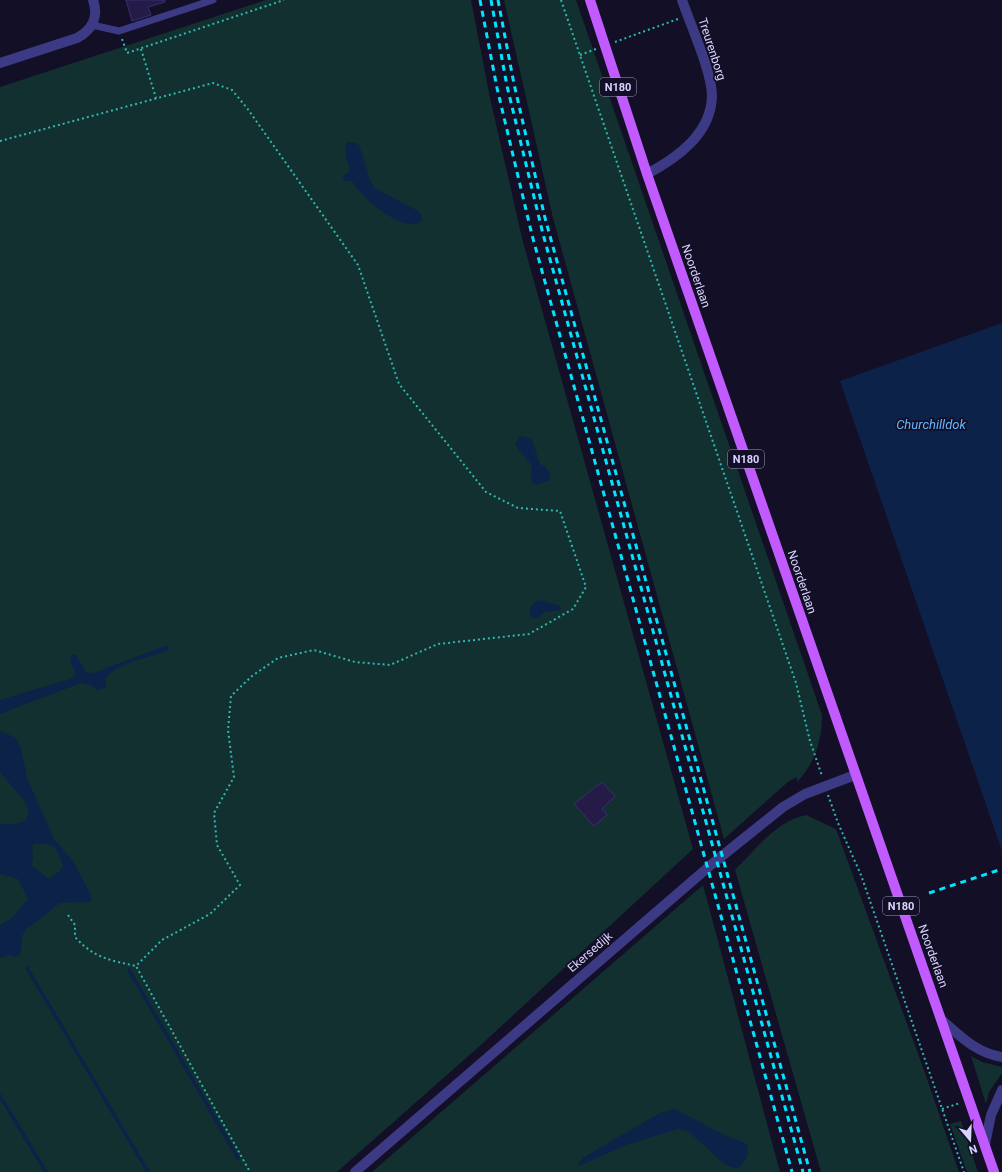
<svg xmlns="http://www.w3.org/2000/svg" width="1002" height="1172" font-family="Roboto,sans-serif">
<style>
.green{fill:#12302f}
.water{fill:#0c2248;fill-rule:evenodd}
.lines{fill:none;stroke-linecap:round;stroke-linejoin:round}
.stream{stroke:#0c2248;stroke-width:3.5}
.building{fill:#241b47;stroke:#3b2d73}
.path{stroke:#2fb8b0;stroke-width:2;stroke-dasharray:2 3;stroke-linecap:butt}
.service{stroke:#3d3a85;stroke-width:7}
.minor{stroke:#3d3a85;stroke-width:10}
.primary{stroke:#c25bff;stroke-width:10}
.rail{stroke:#00e5ff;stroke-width:3;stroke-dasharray:6 5;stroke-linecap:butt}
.labels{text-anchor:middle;stroke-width:3.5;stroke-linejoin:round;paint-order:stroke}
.shield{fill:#130f26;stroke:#9e99be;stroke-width:1}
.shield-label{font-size:11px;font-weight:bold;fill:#d9d4ff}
.street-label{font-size:12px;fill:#d9d4ff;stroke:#130f26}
.water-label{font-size:13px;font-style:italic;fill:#62b6ff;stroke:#130f26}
</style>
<rect width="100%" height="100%" fill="#130f26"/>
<!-- green -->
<g class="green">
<polygon points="266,0 471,0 490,98 523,242 693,849 482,1044 337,1172 0,1172 0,87"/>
<path d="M504,0H576L822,715C822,741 815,763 797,782V777L789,781L724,839L553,218Z"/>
<path d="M806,815L836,829L925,1073L959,1172H821L735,870C756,849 776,821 806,815Z"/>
<polygon points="703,885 780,1172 372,1172"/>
<polygon points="971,1056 982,1062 1002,1067 1002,1073 989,1092 986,1104"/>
<polygon points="961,1121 978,1172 967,1172 950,1124"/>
</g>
<!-- water -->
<g class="water">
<path d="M347,142L355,143L359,145L371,182L375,188L418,211L422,215V221C406,236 359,196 352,181H344L343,176L350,171L346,158L345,146Z"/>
<polygon points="1002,323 1002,851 840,381"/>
<path d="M523,436L532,440L540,464L546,467L550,474L549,481L534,485C529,479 532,473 532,466L515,445L519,437Z"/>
<path d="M541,600L560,606L561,610L543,613L538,618L533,619L530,615C529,607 533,602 541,600Z"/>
<path d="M165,646H168L169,649L164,652C146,658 118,663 106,678V688L96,690L91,685L81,683L0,714V700L70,679L76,675L70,660L71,655H76L86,672L93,673Z"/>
<path d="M0,731L16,738L21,748L27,778L54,839L73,861L92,897L91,901L88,902L60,903L25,930C20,938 23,947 19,956L15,957L9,955L0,958V925L12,918L28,899L18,879L0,874V823C8,826 17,823 25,821L29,812L25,802L0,772ZM47,844L55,847L63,865L60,871L49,879L31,865C35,857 31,852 33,844Z"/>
<path d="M675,1109L728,1137L741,1141L747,1145C750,1156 745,1162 737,1169L723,1163L688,1131L678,1129L629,1144L579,1166L578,1164L584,1157L660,1113Z"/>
</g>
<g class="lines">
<!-- stream -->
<g class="stream">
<polyline points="27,968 148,1172"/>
<polyline points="129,970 238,1158"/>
<polyline points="0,1096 46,1172"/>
</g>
</g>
<!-- building -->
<g class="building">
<polygon points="126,0 165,0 165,2 148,7 151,15 132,21"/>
<polygon points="602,782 615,796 602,809 607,815 594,826 574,804"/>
</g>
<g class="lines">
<!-- path -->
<g class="path">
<polyline points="561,0 796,683 810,741 822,776"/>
<polyline points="122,39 127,53 284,0"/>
<polyline points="615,42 678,19"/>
<polyline points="141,49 156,98"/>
<polyline points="580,55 596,49"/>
<polyline points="0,141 213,83 232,90 247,108 358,265 399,384 486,492 518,508 560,511 586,587 573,609 529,634 438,644 390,665 355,662 314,650 278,658 252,676 231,696 228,730 234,777 214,813 217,845 240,885 210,914 162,940 136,966 250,1172"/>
<polyline points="828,795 838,823 861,875 964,1172"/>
<path d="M68,915L75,925V937C94,958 109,960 136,966"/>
<polyline points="942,1109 960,1103"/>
</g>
<!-- service -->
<polyline class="service" points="92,25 119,31 213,0"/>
<!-- minor -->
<g class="minor">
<path d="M0,63L77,38C92,30 99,17 93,0"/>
<path d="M647,174C677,158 711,134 712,96C712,72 690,24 682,0"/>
<path d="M943,1021C961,1037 977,1053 1002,1057"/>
<polyline points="985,1144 991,1115 1002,1090"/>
<polyline points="355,1172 712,864 783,807 805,794 855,775"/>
</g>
<!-- primary -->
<polyline class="primary" points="590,0 647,174 994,1172"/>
<!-- rail -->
<g class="rail">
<polyline points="480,0 497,88 532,235 792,1172"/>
<polyline points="491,0 507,86 543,234 803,1172"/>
<polyline points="498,0 514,84 545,218 810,1172"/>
<polyline points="929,893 1002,869"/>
</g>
</g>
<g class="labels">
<!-- shield labels -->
<g class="shield">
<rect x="600" y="78" width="36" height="18" rx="3"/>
<rect x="728" y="450" width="36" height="18" rx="3"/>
<rect x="883" y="897" width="36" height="18" rx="3"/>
</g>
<g class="shield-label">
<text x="618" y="91">N180</text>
<text x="746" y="463">N180</text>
<text x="901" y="910">N180</text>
</g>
<!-- street labels -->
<g class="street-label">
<text transform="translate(712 49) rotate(72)" y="4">Treurenborg</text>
<text transform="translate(696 276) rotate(71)" y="4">Noorderlaan</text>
<text transform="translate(802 582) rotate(71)" y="4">Noorderlaan</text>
<text transform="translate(590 952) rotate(-41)" y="4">Ekersedijk</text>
<text transform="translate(933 956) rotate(70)" y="4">Noorderlaan</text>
</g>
<!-- water labels -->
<g class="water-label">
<text x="931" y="429">Churchilldok</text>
</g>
</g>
<!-- north arrow -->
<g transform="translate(970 1140) rotate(161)" stroke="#130f26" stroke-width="3" paint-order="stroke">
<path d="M0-3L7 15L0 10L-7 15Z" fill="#d9d4ff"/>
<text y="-6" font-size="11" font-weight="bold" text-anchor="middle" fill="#d9d4ff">N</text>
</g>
</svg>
